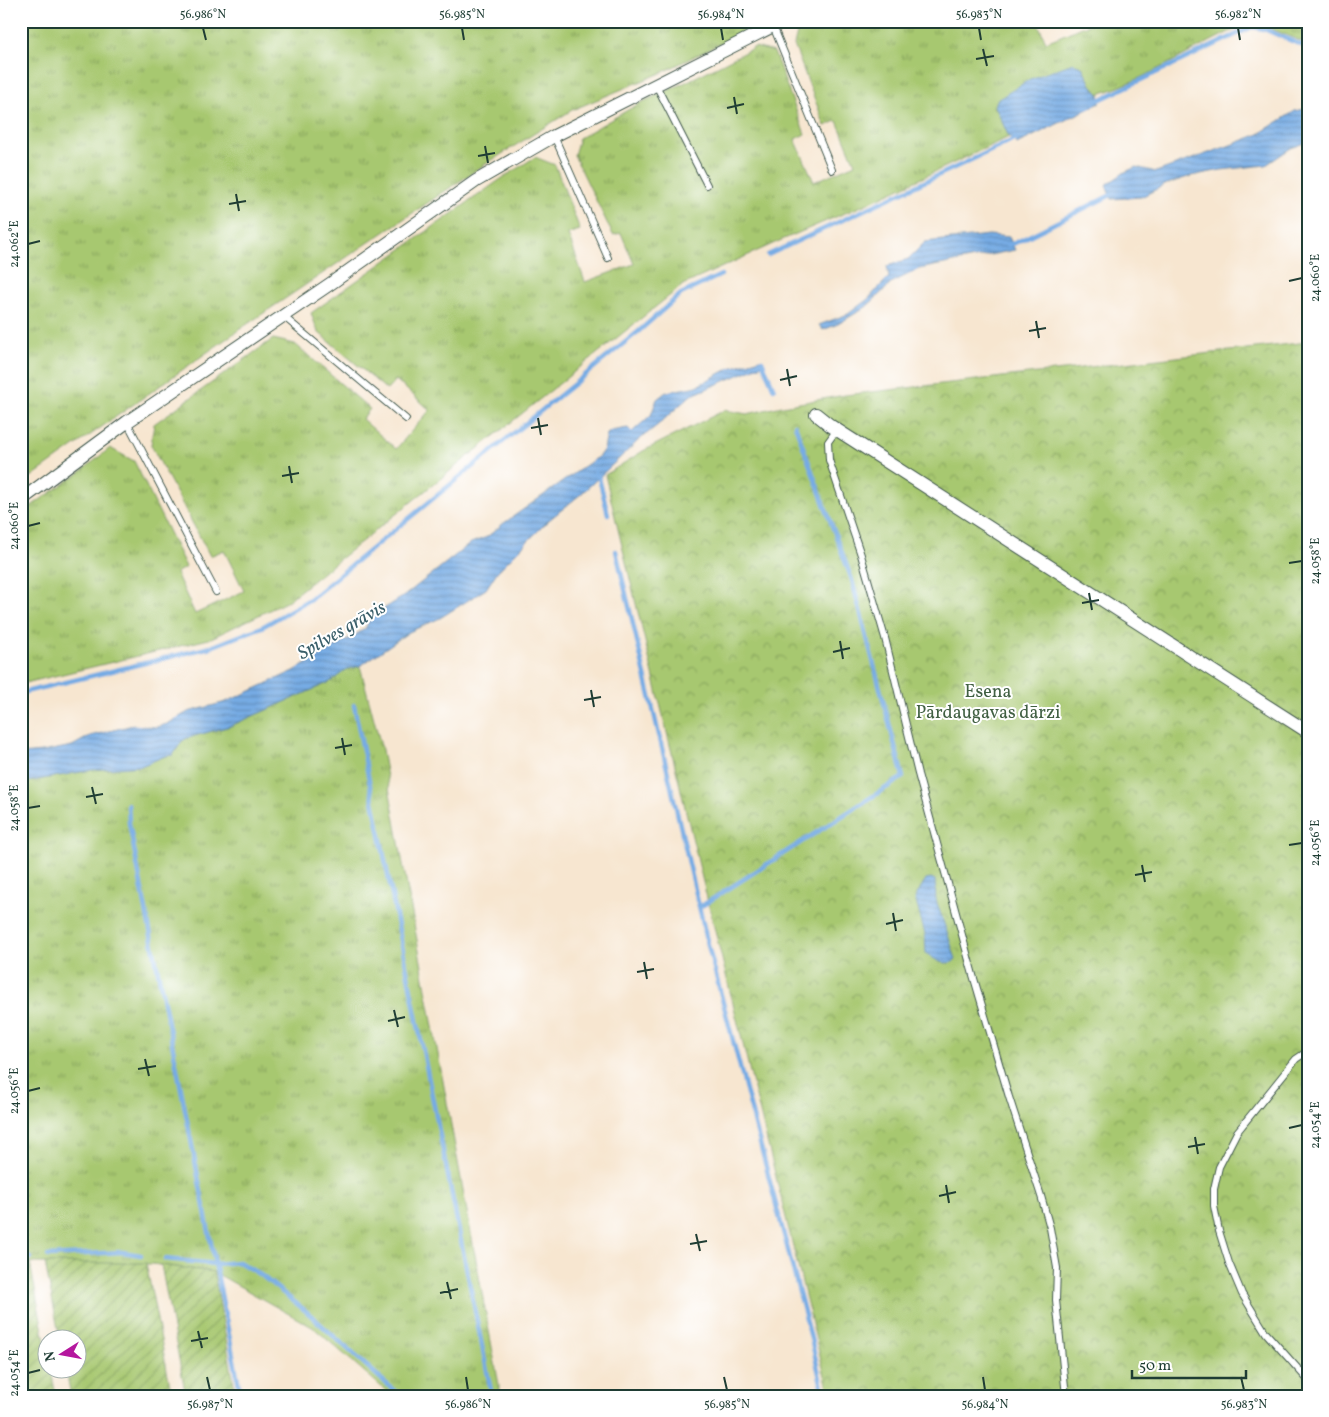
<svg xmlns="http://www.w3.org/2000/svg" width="1329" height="1417" font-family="Vollkorn,serif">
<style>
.grass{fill:url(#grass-tufts);stroke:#638252}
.park{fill:url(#park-crowns);stroke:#638252}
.garden{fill:url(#garden-furrows);stroke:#638252}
.water{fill:url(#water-rules);stroke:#4a748c}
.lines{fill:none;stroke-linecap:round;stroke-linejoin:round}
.stream{stroke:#76abe4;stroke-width:4.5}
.lane-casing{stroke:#3f564b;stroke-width:8}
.street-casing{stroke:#3f564b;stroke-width:14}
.lane{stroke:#fff;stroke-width:6}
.street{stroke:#fff;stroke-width:12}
.ticks{fill:none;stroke:#1f3d34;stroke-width:2}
.labels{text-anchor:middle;stroke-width:4;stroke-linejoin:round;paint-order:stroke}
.park-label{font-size:18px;fill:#416043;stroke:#fff}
.water-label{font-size:19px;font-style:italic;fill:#395e69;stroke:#fff}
.neatline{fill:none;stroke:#1f3d34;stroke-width:2}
.ticks-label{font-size:12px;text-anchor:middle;fill:#1f3d34}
</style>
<defs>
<pattern id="grass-tufts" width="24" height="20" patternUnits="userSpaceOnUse" patternTransform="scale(1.25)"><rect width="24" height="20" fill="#a7c870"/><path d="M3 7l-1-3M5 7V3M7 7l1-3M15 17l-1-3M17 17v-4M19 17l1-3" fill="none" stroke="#87a45d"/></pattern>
<pattern id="park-crowns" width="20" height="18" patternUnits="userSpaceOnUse" patternTransform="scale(1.25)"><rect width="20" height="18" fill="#a7c870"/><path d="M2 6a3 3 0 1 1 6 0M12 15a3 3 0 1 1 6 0" fill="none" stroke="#87a45d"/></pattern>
<pattern id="garden-furrows" width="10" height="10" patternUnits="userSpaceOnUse" patternTransform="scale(1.25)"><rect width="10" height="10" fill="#a7c870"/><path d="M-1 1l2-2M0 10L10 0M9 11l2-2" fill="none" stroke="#87a45d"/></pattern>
<pattern id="water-rules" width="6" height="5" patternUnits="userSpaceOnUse" patternTransform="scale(1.25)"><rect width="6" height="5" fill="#76abe4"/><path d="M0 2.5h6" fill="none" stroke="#608cba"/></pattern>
</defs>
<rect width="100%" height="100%" fill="#fff"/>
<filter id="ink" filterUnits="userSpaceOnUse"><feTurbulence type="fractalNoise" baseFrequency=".02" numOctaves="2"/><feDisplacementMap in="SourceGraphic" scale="10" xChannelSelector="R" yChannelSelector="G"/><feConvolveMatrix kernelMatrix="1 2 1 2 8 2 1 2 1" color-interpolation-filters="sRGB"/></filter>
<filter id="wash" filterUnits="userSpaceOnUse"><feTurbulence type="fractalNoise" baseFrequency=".0096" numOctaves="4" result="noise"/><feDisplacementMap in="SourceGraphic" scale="20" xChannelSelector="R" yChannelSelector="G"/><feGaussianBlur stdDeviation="1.12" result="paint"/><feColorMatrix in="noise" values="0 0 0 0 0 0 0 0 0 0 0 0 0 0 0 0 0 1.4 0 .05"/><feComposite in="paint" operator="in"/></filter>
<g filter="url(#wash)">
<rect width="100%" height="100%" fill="#f7e6d0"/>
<!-- grass -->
<g class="grass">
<polygon points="21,21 765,21 661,73 572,110 481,167 243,327 21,484"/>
<path d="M800,21H1037L1046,42L1097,21H1308V32L1305,43L1255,22C1246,27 1236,29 1227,33C1184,54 1144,80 1099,94L1091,85L1082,66L995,106L1009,137L864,205L777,242L683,285L286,602L209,639L21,684V513L79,473L110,448L134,461L186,567L176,573L195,614L244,591L224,550L210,556L151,445L154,424L273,339L295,344L370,409L362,419L396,449L430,410L396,380L387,390L318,332L311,313L501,179L535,157L555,165L580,230L568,234L585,282L634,264L621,233L613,235L574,155L579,138L640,103L684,83L755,47L774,52L805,134L795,139L814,182L855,164L837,121L825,126L794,45Z"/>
<polygon points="360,666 382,750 501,1396 392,1396 314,1328 214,1272 152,1264 30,1263 21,1262 21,783 91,770 141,766 165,756 173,755 182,741 187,738 230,726 330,682 347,669"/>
</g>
<!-- park -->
<polygon class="park" points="1308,342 1308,1396 830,1396 703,882 605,475 643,451 725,410 747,414 782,406 845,395"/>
<!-- garden -->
<g class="garden">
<polygon points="21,1262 30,1263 47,1352 48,1370 51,1370 56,1396 21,1396"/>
<polygon points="45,1263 146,1263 172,1396 71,1396 66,1370 78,1370 78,1340 60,1339"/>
<polygon points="161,1265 214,1272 236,1396 186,1396"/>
</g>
<!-- water -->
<g class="water">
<polygon points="1073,63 1082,66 1091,85 1099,94 1100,103 1017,144 1014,140 1009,137 995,106 997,100 1030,79"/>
<polygon points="1308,108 1308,142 1291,148 1266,165 1221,170 1191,176 1167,184 1141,197 1112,199 1106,185 1125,172 1136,167 1156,172 1228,146 1257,135 1295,111"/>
<polygon points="989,235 1009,237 1015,250 919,269 893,282 866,307 838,324 823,330 819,325 848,314 868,299 889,277 887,266 908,259 925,242"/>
<polygon points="760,359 764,364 690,396 659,424 639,440 581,494 549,520 497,572 486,589 440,618 409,632 360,666 347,669 330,682 230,726 187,738 182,741 173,755 165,756 141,766 91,770 21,783 21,754 42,752 72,746 90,736 133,725 156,727 167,724 188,712 226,702 294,671 365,629 371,617 404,596 471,543 487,537 504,523 599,456 604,449 607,434 611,431 628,428 632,432 651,415 657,399 666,392 697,386 730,368"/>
<path d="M931,878L935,880L936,900L956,959L953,962C941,965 936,960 926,953L925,934L915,898L926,879Z"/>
</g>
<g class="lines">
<!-- stream -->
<g class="stream">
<polyline points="1095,102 1252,27 1264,29 1308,48"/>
<polyline points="1008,245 1015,243 1115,193"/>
<polyline points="768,255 1018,138"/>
<polyline points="759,362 762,361 774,389"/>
<polyline points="595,473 599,478 608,514"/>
<polyline points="616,551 709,949 811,1338 824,1396"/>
<polyline points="21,693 211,647 262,627 310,599 639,331 681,294 721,275"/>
<polyline points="354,705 492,1396"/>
<polyline points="128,804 129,823 241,1396"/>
<polyline points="700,907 903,777 852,580 795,425"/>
<polyline points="21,1254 30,1258"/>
<polyline points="48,1256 122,1252 141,1255"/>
<polyline points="165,1259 215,1264 239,1262 262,1276 307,1312 400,1396"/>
</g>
</g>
</g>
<g filter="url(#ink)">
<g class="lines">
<!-- lane casing -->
<g class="lane-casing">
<g id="lane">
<polyline points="1071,21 1071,22"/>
<polyline points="773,26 832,170"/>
<polyline points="656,85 707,185"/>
<polyline points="554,136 608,258"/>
<polyline points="283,316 406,419"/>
<polyline points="127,422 216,592"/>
<polyline points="840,433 833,435 828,442 829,460 861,555 885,638 918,774 973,975 1009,1097 1041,1196 1050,1228 1057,1268 1056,1300 1066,1396"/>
<polyline points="1308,1051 1296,1059 1237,1132 1219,1167 1214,1189 1214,1206 1219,1231 1229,1263 1242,1294 1266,1333 1308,1380"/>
</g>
</g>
<!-- street casing -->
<g class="street-casing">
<g id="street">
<polyline points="816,414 831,426 1308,732"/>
<polyline points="21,500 127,422 330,284 476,181 554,136 783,21"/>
</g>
</g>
<!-- lane -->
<use href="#lane" class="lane"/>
<!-- street -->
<use href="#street" class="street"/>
</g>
</g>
<!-- ticks -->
<path class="ticks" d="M203,28L206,40M462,28L464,40M721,28L723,40M979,28L981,40M1238,28L1240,40M983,49L987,66M976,59L994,56M734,97L737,114M727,108L744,104M485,146L488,163M478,156L495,153M236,194L239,211M229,204L246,201M28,244L40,241M1289,281L1302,278M1036,321L1039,338M1029,331L1046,328M787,369L790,386M780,380L797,376M538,418L541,435M531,428L548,425M289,466L292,483M282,476L299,473M28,526L40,523M1289,563L1302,561M1089,593L1092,610M1082,603L1099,600M840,641L843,659M833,652L850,648M591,690L594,707M584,700L601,697M342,738L345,755M335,748L352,745M92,787L96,804M86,797L103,794M28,808L40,806M1289,845L1302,843M1142,865L1145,882M1135,875L1152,872M893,913L896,931M886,924L903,920M644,962L647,979M637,972L654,969M394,1010L398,1027M388,1021L405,1017M145,1059L149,1076M138,1069L156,1066M28,1091L40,1088M1289,1128L1302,1125M1195,1137L1198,1154M1188,1147L1205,1144M946,1185L949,1203M939,1196L956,1192M696,1234L700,1251M690,1244L707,1241M447,1282L451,1299M440,1293L458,1289M198,1331L202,1348M191,1341L208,1338M28,1373L40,1370M207,1377L210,1390M466,1377L468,1390M724,1377L727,1390M983,1377L985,1390M1241,1377L1244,1390"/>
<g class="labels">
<!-- park labels -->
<g class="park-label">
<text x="988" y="697">Esena<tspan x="988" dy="21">Pārdaugavas dārzi</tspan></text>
</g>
<!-- water labels -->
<g class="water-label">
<text transform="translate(341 629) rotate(-30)" y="7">Spilves grāvis</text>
</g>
</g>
<!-- margin -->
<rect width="1329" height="1417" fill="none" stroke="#fff" stroke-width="55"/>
<!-- north arrow -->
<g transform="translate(62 1354) rotate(259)"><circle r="24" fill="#ffffff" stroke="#a5b1ae"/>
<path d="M0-4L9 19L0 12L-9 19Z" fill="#b5179e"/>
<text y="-8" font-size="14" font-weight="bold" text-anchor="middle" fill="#1f3d34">N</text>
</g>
<!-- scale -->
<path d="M1132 1370v8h114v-8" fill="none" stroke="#1f3d34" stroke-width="2.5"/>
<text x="1139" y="1370" font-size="15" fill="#1f3d34" stroke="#ffffff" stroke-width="4" paint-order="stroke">50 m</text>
<rect x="28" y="28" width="1274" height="1362" class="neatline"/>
<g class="ticks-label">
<text x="203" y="18">56.986°N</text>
<text x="462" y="18">56.985°N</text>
<text x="721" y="18">56.984°N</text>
<text x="979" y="18">56.983°N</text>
<text x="1238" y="18">56.982°N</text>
<text transform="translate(14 244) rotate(-90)" y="4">24.062°E</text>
<text transform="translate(1315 278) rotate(-90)" y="4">24.060°E</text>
<text transform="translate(14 526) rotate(-90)" y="4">24.060°E</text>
<text transform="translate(1315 561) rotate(-90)" y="4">24.058°E</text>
<text transform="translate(14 808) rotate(-90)" y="4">24.058°E</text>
<text transform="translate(1315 843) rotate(-90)" y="4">24.056°E</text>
<text transform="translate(14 1091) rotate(-90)" y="4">24.056°E</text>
<text transform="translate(1315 1125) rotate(-90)" y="4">24.054°E</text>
<text transform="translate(14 1373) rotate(-90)" y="4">24.054°E</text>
<text x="210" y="1408">56.987°N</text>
<text x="468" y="1408">56.986°N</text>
<text x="727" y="1408">56.985°N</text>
<text x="985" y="1408">56.984°N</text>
<text x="1244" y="1408">56.983°N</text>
</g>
</svg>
